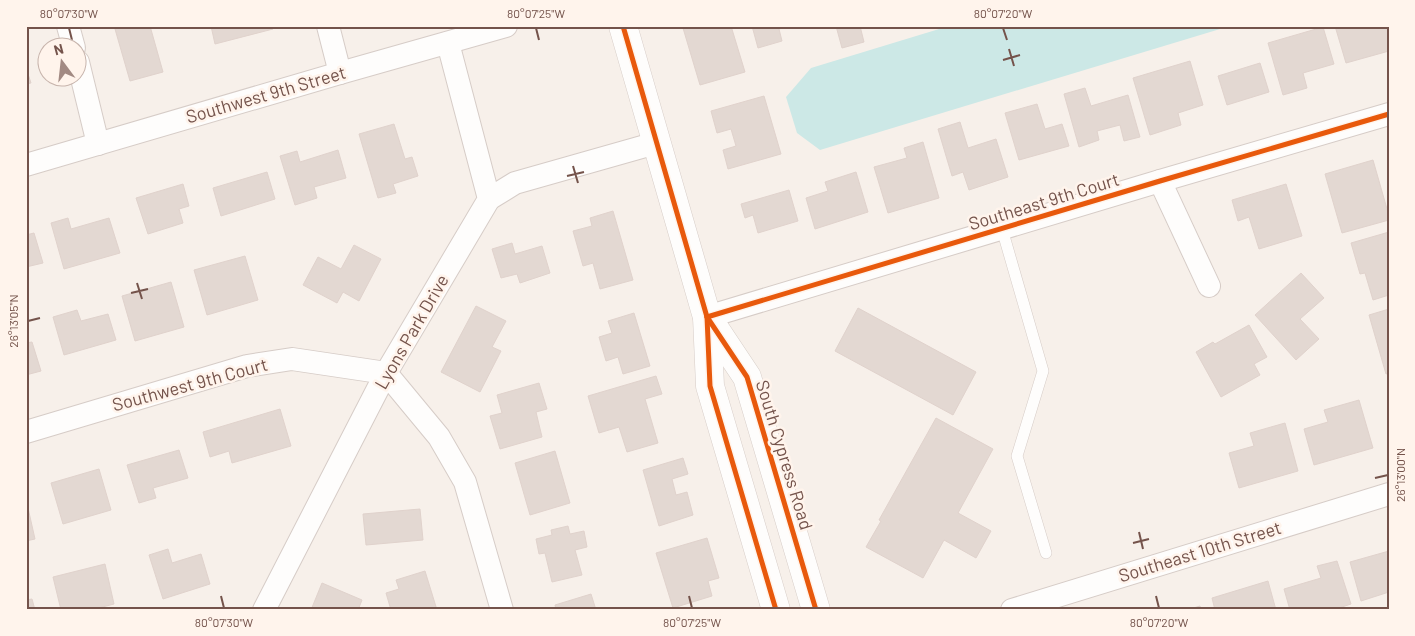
<svg xmlns="http://www.w3.org/2000/svg" width="1415" height="636" font-family="Barlow,sans-serif">
<style>
.water{fill:#cce8e6}
.building{fill:#e3d8d2;stroke:#e0d2cc}
.lines{fill:none;stroke-linecap:round;stroke-linejoin:round}
.service-casing{stroke:#d6ccc7;stroke-width:12}
.minor-casing{stroke:#d6ccc7;stroke-width:24}
.tertiary-casing{stroke:#d6ccc7;stroke-width:29}
.service{stroke:#fefdfc;stroke-width:11}
.minor{stroke:#fefdfc;stroke-width:22}
.tertiary{stroke:#fefdfc;stroke-width:28}
.cycleway-casing{stroke:#fff4ec;stroke-width:8}
.cycleway{stroke:#e8590c;stroke-width:5}
.ticks{fill:none;stroke:#74534b;stroke-width:2}
.labels{text-anchor:middle;stroke-width:5;stroke-linejoin:round;paint-order:stroke}
.street-label{font-size:18px;fill:#74534b;stroke:#fff4ec}
.neatline{fill:none;stroke:#74534b;stroke-width:2}
.ticks-label{font-size:12px;text-anchor:middle;fill:#74534b}
</style>
<rect width="100%" height="100%" fill="#f7f0ea"/>
<!-- water -->
<polygon class="water" points="949,26 1230,26 820,150 797,133 786,97 811,68"/>
<!-- building -->
<g class="building">
<polygon points="126,26 150,26 163,72 130,81 115,29"/>
<polygon points="211,26 272,26 273,29 215,44"/>
<polygon points="689,26 731,26 745,72 700,85 683,28"/>
<polygon points="752,26 789,26 779,29 782,41 758,48"/>
<polygon points="836,26 860,26 864,42 842,48"/>
<polygon points="1335,26 1389,26 1389,51 1346,63"/>
<polygon points="1323,27 1334,64 1303,73 1307,88 1283,95 1268,43"/>
<polygon points="1190,61 1203,105 1178,113 1181,125 1150,135 1133,78"/>
<polygon points="1260,63 1269,92 1227,105 1218,76"/>
<polygon points="26,68 31,83 26,84"/>
<polygon points="1085,88 1091,106 1128,95 1140,137 1124,141 1120,125 1097,131 1099,140 1079,147 1064,94"/>
<polygon points="764,96 781,154 728,169 723,150 736,146 731,129 717,133 711,111"/>
<polygon points="1037,104 1045,129 1062,124 1069,146 1019,160 1005,113"/>
<polygon points="960,122 968,148 996,139 1008,177 969,190 963,172 952,176 938,129"/>
<polygon points="394,124 405,159 412,157 418,176 393,184 396,193 378,198 359,134"/>
<polygon points="923,142 939,198 888,213 874,167 907,158 904,148"/>
<polygon points="338,150 346,178 314,187 317,198 295,205 280,156 297,151 300,162"/>
<polygon points="1373,160 1389,216 1389,220 1342,233 1325,174"/>
<polygon points="267,172 275,199 221,216 213,188"/>
<polygon points="856,172 868,212 815,229 806,198 828,191 825,182"/>
<polygon points="183,184 189,206 179,209 183,223 148,234 136,198"/>
<polygon points="1286,184 1302,236 1259,249 1249,217 1238,221 1232,200"/>
<polygon points="789,190 798,221 758,233 753,215 745,218 741,204"/>
<polygon points="613,211 633,280 600,289 593,263 583,266 573,231 592,226 590,218"/>
<polygon points="68,218 71,229 109,218 120,253 64,269 51,223"/>
<polygon points="1389,232 1389,295 1373,300 1365,273 1360,274 1351,243"/>
<polygon points="34,233 43,263 26,267 26,235"/>
<polygon points="512,243 515,254 542,246 550,273 520,283 517,274 501,278 492,249"/>
<polygon points="354,245 381,259 359,301 343,292 337,303 303,285 318,257 341,269"/>
<polygon points="245,256 258,300 207,315 194,270"/>
<polygon points="1301,273 1324,298 1300,319 1319,339 1296,360 1255,315"/>
<polygon points="171,282 184,327 135,341 122,296"/>
<polygon points="476,306 506,321 492,347 501,351 480,392 441,372"/>
<polygon points="858,308 976,372 953,415 835,351"/>
<polygon points="1389,309 1389,373 1386,374 1369,315"/>
<polygon points="77,310 81,321 108,314 116,340 64,355 53,317"/>
<polygon points="634,313 650,366 623,374 618,357 606,361 599,337 612,333 608,321"/>
<polygon points="1249,325 1267,357 1254,364 1260,375 1221,397 1196,352 1213,342 1215,344"/>
<polygon points="32,342 41,371 26,375 26,343"/>
<polygon points="656,376 662,394 645,399 658,443 627,452 619,427 599,433 588,396"/>
<polygon points="539,383 547,409 536,412 542,437 500,449 490,416 502,413 497,395"/>
<polygon points="1359,400 1373,448 1314,465 1304,429 1328,422 1324,410"/>
<polygon points="280,409 291,446 232,463 229,451 210,457 203,432"/>
<polygon points="936,418 993,449 958,513 991,531 976,558 944,540 923,578 866,547 881,521 879,520"/>
<polygon points="1285,423 1298,471 1239,488 1229,453 1254,446 1250,433"/>
<polygon points="179,450 188,478 153,488 156,498 139,503 127,465"/>
<polygon points="555,451 570,503 530,515 515,463"/>
<polygon points="683,458 688,474 672,479 676,495 687,492 693,515 659,526 643,470"/>
<polygon points="99,469 111,510 63,524 51,483"/>
<polygon points="26,499 35,539 26,541"/>
<polygon points="420,509 423,540 366,545 363,514"/>
<polygon points="568,526 570,534 584,531 587,547 575,550 582,575 552,582 545,553 539,554 536,539 552,535 551,530"/>
<polygon points="707,538 719,578 708,581 712,596 673,608 656,553"/>
<polygon points="168,549 172,563 201,554 210,584 163,599 149,555"/>
<polygon points="1389,551 1389,592 1361,601 1350,562"/>
<polygon points="1337,561 1351,604 1333,610 1290,610 1284,589 1321,578 1317,566"/>
<polygon points="105,564 114,604 91,610 61,610 53,577"/>
<polygon points="425,571 437,610 391,610 386,593 399,589 396,580"/>
<polygon points="1268,581 1276,610 1215,610 1212,598"/>
<polygon points="322,583 362,600 358,610 311,610"/>
<polygon points="591,594 596,610 556,610 555,605"/>
<polygon points="32,599 35,610 26,610 26,600"/>
<polygon points="1200,606 1201,610 1187,610"/>
</g>
<g class="lines">
<!-- service casing -->
<g class="service-casing">
<polyline id="service" points="1002,229 1043,371 1017,456 1046,553"/>
</g>
<!-- minor casing -->
<g class="minor-casing">
<g id="minor">
<polyline points="68,26 74,48"/>
<polyline points="328,26 340,73"/>
<polyline points="78,62 98,144"/>
<polyline points="26,165 340,73 506,26"/>
<polyline points="1160,181 1209,286"/>
<polyline points="489,199 515,183 656,143"/>
<polyline points="707,317 1160,181 1389,114"/>
<polyline points="26,432 247,366 292,359 386,373 439,437 465,482 502,610"/>
<polyline points="264,610 386,373 489,199 448,43"/>
<polyline points="1012,610 1389,494"/>
</g>
</g>
<!-- tertiary casing -->
<g class="tertiary-casing">
<g id="tertiary">
<polyline points="623,26 707,317 710,386 776,610"/>
<polyline points="707,317 747,377 816,610"/>
</g>
</g>
<!-- service -->
<use href="#service" class="service"/>
<!-- minor -->
<use href="#minor" class="minor"/>
<!-- tertiary -->
<use href="#tertiary" class="tertiary"/>
<!-- cycleway casing -->
<g class="cycleway-casing">
<g id="cycleway">
<polyline points="623,26 707,317 710,386 776,610"/>
<polyline points="707,317 1160,181 1389,114"/>
<polyline points="707,317 747,377 816,610"/>
</g>
</g>
<!-- cycleway -->
<use href="#cycleway" class="cycleway"/>
</g>
<!-- ticks -->
<path class="ticks" d="M69,28L72,40M536,28L539,40M1003,28L1007,40M1009,49L1014,66M1003,60L1020,55M573,166L578,183M567,176L584,172M137,283L142,299M131,293L148,289M28,321L40,318M1375,478L1388,475M1139,532L1143,549M1133,543L1149,539M221,596L224,608M689,596L692,608M1156,596L1159,608"/>
<g class="labels">
<!-- street labels -->
<g class="street-label">
<text transform="translate(266 95) rotate(-16)" y="6">Southwest 9th Street</text>
<text transform="translate(1044 202) rotate(-17)" y="6">Southeast 9th Court</text>
<text transform="translate(412 332) rotate(-60)" y="6">Lyons Park Drive</text>
<text transform="translate(190 385) rotate(-15)" y="6">Southwest 9th Court</text>
<text transform="translate(784 455) rotate(73)" y="6">South Cypress Road</text>
<text transform="translate(1200 552) rotate(-17)" y="6">Southeast 10th Street</text>
</g>
</g>
<!-- border -->
<rect width="1415" height="636" fill="none" stroke="#fff4ec" stroke-width="55"/>
<!-- north arrow -->
<g transform="translate(62 62) rotate(345)"><circle r="24" fill="#fff4ec" stroke="#c7b4ac"/>
<path d="M0-4L9 19L0 12L-9 19Z" fill="#a28a83"/>
<text y="-8" font-size="14" font-weight="bold" text-anchor="middle" fill="#74534b">N</text>
</g>
<rect x="28" y="28" width="1360" height="580" class="neatline"/>
<g class="ticks-label">
<text x="69" y="18">80°07'30"W</text>
<text x="536" y="18">80°07'25"W</text>
<text x="1003" y="18">80°07'20"W</text>
<text transform="translate(14 321) rotate(-90)" y="4">26°13'05"N</text>
<text transform="translate(1401 475) rotate(-90)" y="4">26°13'00"N</text>
<text x="224" y="627">80°07'30"W</text>
<text x="692" y="627">80°07'25"W</text>
<text x="1159" y="627">80°07'20"W</text>
</g>
</svg>
